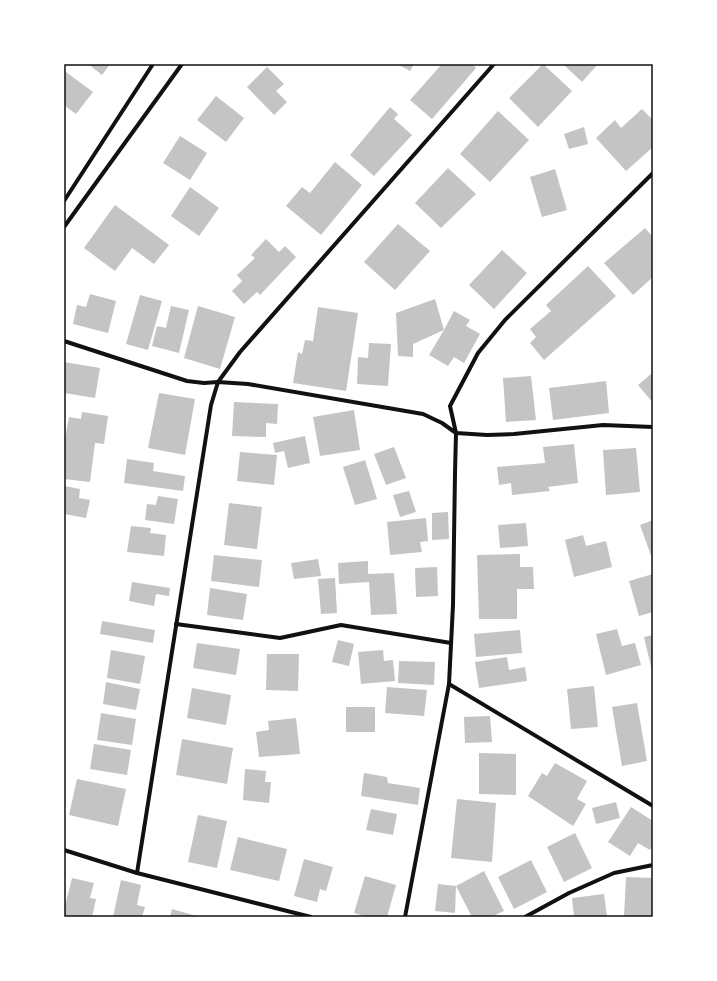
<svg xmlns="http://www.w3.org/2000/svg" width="717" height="981" font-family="Helvetica,sans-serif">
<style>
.building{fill:#c4c4c4}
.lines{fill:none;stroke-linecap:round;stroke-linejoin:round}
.minor{stroke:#111;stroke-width:4}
.neatline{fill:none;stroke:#111;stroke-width:1.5}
</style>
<rect width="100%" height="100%" fill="#fff"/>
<!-- building -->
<g class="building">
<polygon points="88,64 110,64 102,75"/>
<polygon points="397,64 414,64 410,71"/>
<polygon points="442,64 472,64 476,68 432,119 410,100"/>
<polygon points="543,64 572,91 538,127 509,98"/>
<polygon points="563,64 598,64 582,82"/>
<polygon points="267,67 284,84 276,91 287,102 274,115 247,87"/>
<polygon points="66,72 93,92 76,114 64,105 64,74"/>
<polygon points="216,96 244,118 226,142 197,120"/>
<polygon points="390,107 398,114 394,119 412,135 374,176 350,155"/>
<polygon points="642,109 653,120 653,147 626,171 596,138 615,120 621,128"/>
<polygon points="498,111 529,140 490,182 460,154"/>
<polygon points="584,127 588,144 569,149 564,134"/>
<polygon points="180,136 207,153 190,180 163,163"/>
<polygon points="335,162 362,185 321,235 286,206 302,187 310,193"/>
<polygon points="448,168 476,194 441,228 415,203"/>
<polygon points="555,169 567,210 542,217 530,177"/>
<polygon points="190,187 219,208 199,236 171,216"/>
<polygon points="115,205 169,245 154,264 132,248 115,271 84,248"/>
<polygon points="398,224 430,251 395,290 364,262"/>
<polygon points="645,228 653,237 653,277 633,295 604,263"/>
<polygon points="266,239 279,252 285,246 296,257 260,295 257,292 244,304 232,291 242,281 237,275 255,258 251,255"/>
<polygon points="502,250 527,273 494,309 469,285"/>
<polygon points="588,266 616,296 544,360 530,343 536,337 530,329 551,311 546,305"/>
<polygon points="90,294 116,301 108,333 73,324 77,305 86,307"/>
<polygon points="140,295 162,301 148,350 126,344"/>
<polygon points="435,299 444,330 454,311 470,320 466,326 480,334 464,363 454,357 448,366 429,355 444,330 413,344 413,357 398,356 396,313"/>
<polygon points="171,306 189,310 179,353 152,346 157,326 166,328"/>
<polygon points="198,306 235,317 220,369 184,358"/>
<polygon points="318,307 358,313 346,391 293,383 298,352 302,354 305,340 313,341"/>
<polygon points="369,343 391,344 388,386 357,384 358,357 368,358"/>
<polygon points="64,362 100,368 95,398 64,393"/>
<polygon points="651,374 653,376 653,403 638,385"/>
<polygon points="531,376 536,420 506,422 503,378"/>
<polygon points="606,381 609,413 553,420 549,388"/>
<polygon points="159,393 195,399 185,455 148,448"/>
<polygon points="234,402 278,404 277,424 266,423 266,437 232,436"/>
<polygon points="354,410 360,450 320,456 313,417"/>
<polygon points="82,412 108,416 104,444 95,443 90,482 64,479 64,444 69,417 81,419"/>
<polygon points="305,436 310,463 288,468 284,451 275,453 273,443"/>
<polygon points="574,444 578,483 548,487 550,491 512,495 511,483 499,485 497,467 545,463 543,447"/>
<polygon points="394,447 406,478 386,485 374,454"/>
<polygon points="636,448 640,492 606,495 603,450"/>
<polygon points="240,452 277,455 274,485 237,481"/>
<polygon points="127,459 154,463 153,471 185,476 183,491 124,483"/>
<polygon points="365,460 377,499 355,505 343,467"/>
<polygon points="64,486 80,489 79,498 90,500 86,518 64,514"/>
<polygon points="409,491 416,512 400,517 393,495"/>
<polygon points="158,496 178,499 174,524 145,520 147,504 156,505"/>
<polygon points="229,503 262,507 257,549 224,545"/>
<polygon points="448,512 449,539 432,540 432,513"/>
<polygon points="426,518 428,541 420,542 422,552 390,555 387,522"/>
<polygon points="653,520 653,561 640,525"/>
<polygon points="526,523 528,546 500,548 498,525"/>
<polygon points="131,526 151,528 150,533 166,535 164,556 127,552"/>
<polygon points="583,535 586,546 606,541 612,567 574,577 565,540"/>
<polygon points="520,554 520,567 533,567 534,589 517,589 517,619 479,619 477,555"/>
<polygon points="214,555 262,560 259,587 211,581"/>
<polygon points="318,559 321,576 294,579 291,563"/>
<polygon points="368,561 368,574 394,573 397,614 371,615 369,582 339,584 338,563"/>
<polygon points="437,567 438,596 416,597 415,568"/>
<polygon points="653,574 653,612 639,616 629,581"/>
<polygon points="335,578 337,613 321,614 318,579"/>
<polygon points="132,582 170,588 169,596 156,594 154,606 129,601"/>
<polygon points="210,588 247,594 243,620 207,615"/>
<polygon points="102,621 155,630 153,643 100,634"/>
<polygon points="617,629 622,646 635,643 641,665 606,675 596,634"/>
<polygon points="520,630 522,653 476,657 474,634"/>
<polygon points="653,635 653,671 652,671 644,637"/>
<polygon points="338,640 354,644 349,666 332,662"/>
<polygon points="197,643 240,649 236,675 193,668"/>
<polygon points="111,650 145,656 140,684 107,678"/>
<polygon points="383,650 384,661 393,660 395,681 361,684 358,652"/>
<polygon points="267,654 299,654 298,691 266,690"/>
<polygon points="507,657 509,670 525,667 527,681 479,688 475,662"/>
<polygon points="399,661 435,662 434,685 398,683"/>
<polygon points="106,682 140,689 136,710 103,704"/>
<polygon points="594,686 598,727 571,729 567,689"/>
<polygon points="387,687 427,690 424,716 385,713"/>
<polygon points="192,688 231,695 226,725 187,718"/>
<polygon points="637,703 647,761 622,766 612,707"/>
<rect x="346" y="707" width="29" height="25"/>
<polygon points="101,713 136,719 132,745 97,740"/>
<polygon points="490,716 492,742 465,743 464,717"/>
<polygon points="296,718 300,754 259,757 256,732 269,730 268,721"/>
<polygon points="182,739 233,748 227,784 176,775"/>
<polygon points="94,744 131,750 127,775 90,769"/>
<polygon points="479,753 516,754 516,795 479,794"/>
<polygon points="555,763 587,781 577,799 586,804 573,826 528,796 542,773 547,776"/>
<polygon points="245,769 266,771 265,782 271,782 269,803 243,800"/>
<polygon points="364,773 387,777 388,783 420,788 418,805 361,796"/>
<polygon points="77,779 126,789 118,826 69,815"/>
<polygon points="457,799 496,803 492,862 451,858"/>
<polygon points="616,802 620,818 596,824 592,808"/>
<polygon points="631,807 653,821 653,845 650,850 638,843 630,856 608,842"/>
<polygon points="371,809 397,814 393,835 366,830"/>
<polygon points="198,815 227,821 217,868 188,862"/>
<polygon points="575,833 592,868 564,882 547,847"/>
<polygon points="238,837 287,849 279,881 230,870"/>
<polygon points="304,859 333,867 326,891 320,889 317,902 294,896"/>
<polygon points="531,860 547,892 514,909 498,877"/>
<polygon points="484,871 504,911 491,917 472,917 456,886"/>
<polygon points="365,876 396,885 387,917 368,917 354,913"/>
<polygon points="626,877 653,878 653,917 624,917"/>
<polygon points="72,878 94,883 90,898 96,899 92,917 64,916 64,910"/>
<polygon points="121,880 141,885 137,905 145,907 142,917 113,917"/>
<polygon points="438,884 456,886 455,913 435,911"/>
<polygon points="604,894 607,917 574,917 572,898"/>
<polygon points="172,909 200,917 170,917"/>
</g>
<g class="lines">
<!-- minor -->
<g class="minor">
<polyline points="64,201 153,64"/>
<polyline points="64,227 182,64"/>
<polyline points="64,341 187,381 204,383 218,382 248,384 423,414 442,423 456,433 487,435 514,434 603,425 653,427"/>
<polyline points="176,624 280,638 341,625 451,643"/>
<polyline points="449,684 653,806"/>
<polyline points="64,850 137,873 311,917"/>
<polyline points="137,873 211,405 218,382 240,352 494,64"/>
<polyline points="405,917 449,684 453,605 455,473 456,433 450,406 478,353 505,320 653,173"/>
<polyline points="525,917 569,893 614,873 653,865"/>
</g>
</g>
<!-- border -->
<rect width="717" height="981" fill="none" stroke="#ffffff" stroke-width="130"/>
<rect x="65" y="65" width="587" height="851" class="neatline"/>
</svg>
